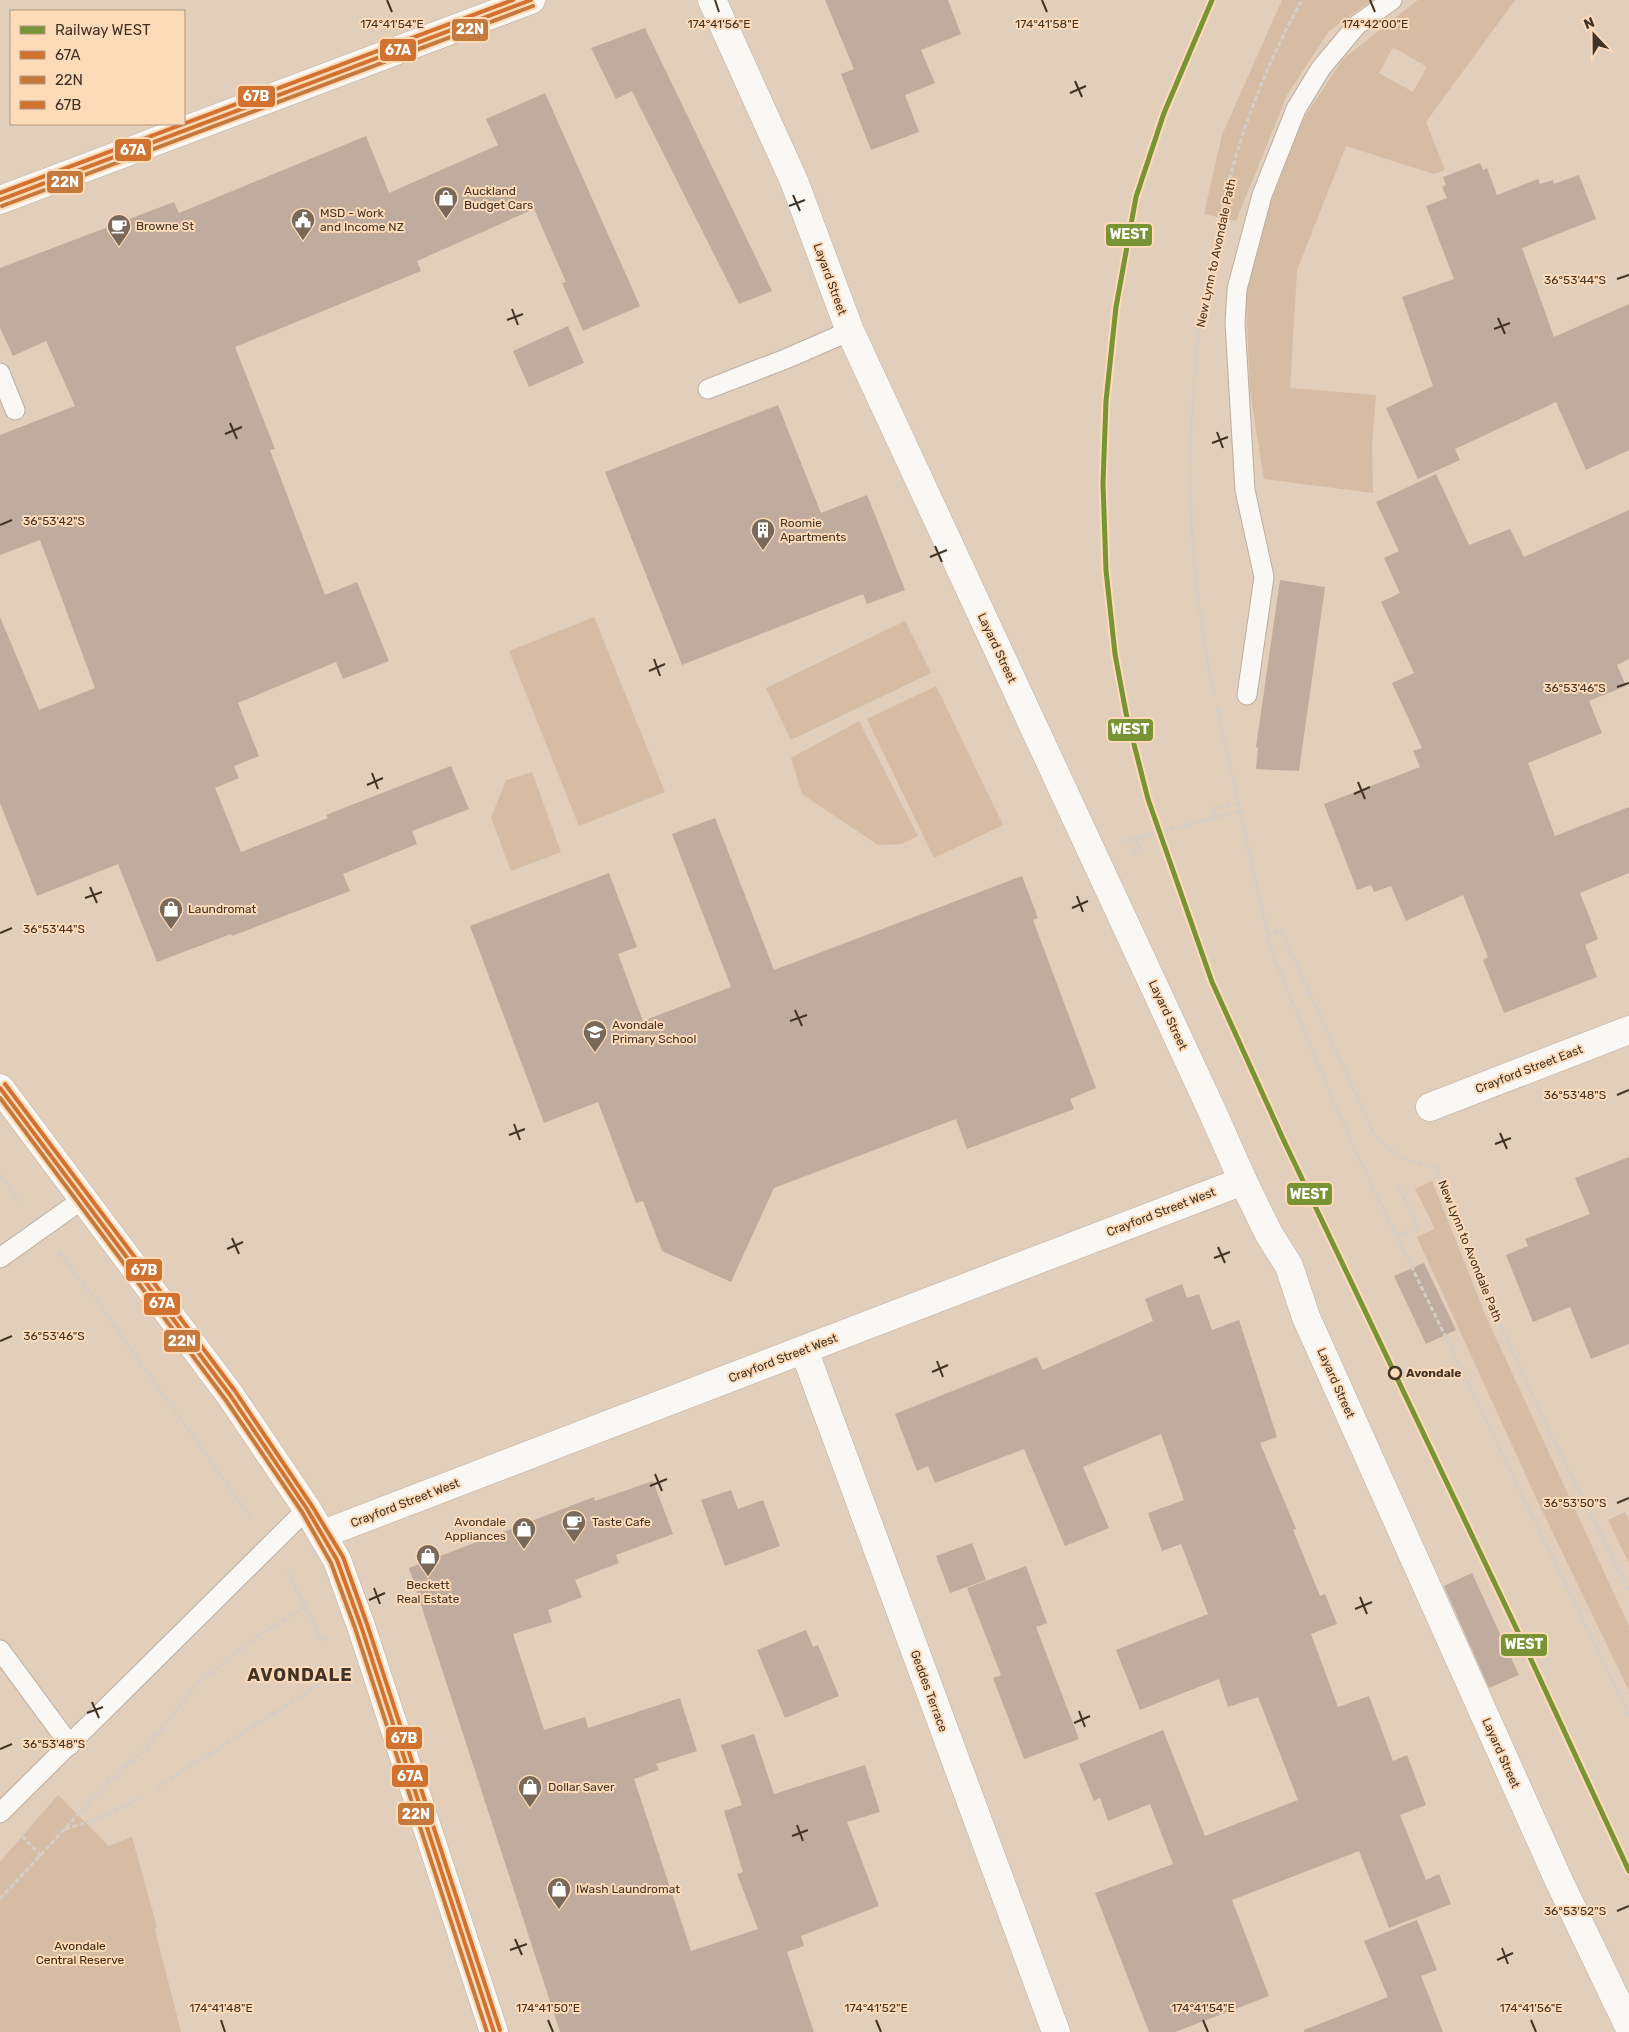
<svg xmlns="http://www.w3.org/2000/svg" width="1629" height="2032" font-family="Rubik,sans-serif">
<style>
.green{fill:#d5bca3;fill-rule:evenodd}
.building{fill:#c0ac9e}
.lines{fill:none;stroke-linecap:round;stroke-linejoin:round}
.lane-casing{stroke:#beaea0;stroke-width:21}
.street-casing{stroke:#beaea0;stroke-width:29}
.secondary-casing{stroke:#beaea0;stroke-width:29}
.path{stroke:#d4cec9;stroke-width:3;stroke-dasharray:5 2.5;stroke-linecap:butt}
.lane{stroke:#faf8f5;stroke-width:19}
.street{stroke:#faf8f5;stroke-width:28}
.secondary{stroke:#faf8f5;stroke-width:28}
.bus-1-casing{stroke:#fddab8;stroke-width:8}
.bus-2-casing{stroke:#fddab8;stroke-width:8}
.bus-3-casing{stroke:#fddab8;stroke-width:8}
.bus-1{stroke:#d17230;stroke-width:4}
.bus-2{stroke:#c6793c;stroke-width:4}
.bus-3{stroke:#d17230;stroke-width:4}
.rail-1-casing{stroke:#fddab8;stroke-width:9}
.rail-1{stroke:#799435;stroke-width:5}
.ticks{fill:none;stroke:#413326;stroke-width:2}
.stop-dot{fill:#fddab8;stroke:#413326;stroke-width:2.5}
.labels{text-anchor:middle;stroke-width:4;stroke-linejoin:round;paint-order:stroke}
.poi-label{font-size:12px;fill:#413326;stroke:#fddab8;text-anchor:start}
.street-label{font-size:12px;fill:#413326;stroke:#fddab8}
.stop-label{font-size:12px;font-weight:bold;fill:#413326;stroke:#fddab8;text-anchor:start}
.park-label{font-size:12px;fill:#3c2711;stroke:#fddab8}
.district-label{font-size:18px;font-weight:bold;letter-spacing:1px;fill:#413326;stroke:#fddab8}
.ticks-label{font-size:12px;text-anchor:middle;fill:#413326;stroke:#fddab8;stroke-width:4;stroke-linejoin:round;paint-order:stroke}
.line-badge{stroke:#fddab8;stroke-width:2}
.badge-label{font-size:14px;text-anchor:middle;font-weight:bold;fill:#fff}
</style>
<rect width="100%" height="100%" fill="#e1cebb"/>
<!-- green -->
<g class="green">
<polygon points="1282,0 1372,0 1329,31 1287,95 1236,221 1204,214 1222,135"/>
<path d="M1418,0H1515L1426,122L1445,170L1434,174L1346,146L1297,270L1290,388L1376,395L1372,445L1373,493L1264,479L1250,391L1246,298L1262,226L1300,124L1343,59ZM1393,47L1427,67L1413,92L1379,73Z"/>
<polygon points="594,617 665,792 579,826 509,651"/>
<polygon points="905,621 931,673 791,740 766,688"/>
<polygon points="936,686 1003,825 934,858 867,719"/>
<polygon points="859,721 918,836 901,844 878,845 802,794 791,758"/>
<polygon points="532,772 561,852 511,871 491,818 506,780"/>
<polygon points="1432,1181 1487,1319 1629,1626 1629,1691 1538,1502 1417,1237 1435,1229 1415,1189"/>
<polygon points="1625,1512 1629,1521 1629,1563 1608,1520"/>
<polygon points="58,1795 109,1846 132,1837 157,1927 155,1930 181,2032 0,2032 0,1862"/>
</g>
<!-- building -->
<g class="building">
<polygon points="825,0 948,0 961,34 921,50 935,83 905,95 919,132 871,150 841,74 854,69"/>
<polygon points="645,28 772,291 739,304 632,91 616,99 591,48"/>
<polygon points="545,93 640,306 583,331 562,283 566,282 534,209 417,261 421,271 235,347 275,449 270,450 325,595 357,582 389,661 343,679 336,662 238,703 259,756 234,766 239,778 215,788 241,852 328,818 326,815 451,766 469,809 412,831 417,844 343,874 350,891 232,936 231,934 157,962 118,864 37,896 0,803 0,617 39,710 95,688 40,540 0,555 0,435 75,406 46,341 13,356 0,328 0,268 174,202 179,213 366,136 389,193 498,145 486,119"/>
<polygon points="1480,163 1483,170 1487,168 1497,195 1538,179 1540,184 1553,180 1554,184 1579,175 1596,219 1522,248 1554,337 1629,304 1629,450 1586,470 1556,402 1455,449 1460,460 1418,479 1386,408 1433,386 1402,297 1454,279 1426,206 1447,198 1442,187 1446,185 1443,177"/>
<polygon points="568,326 584,363 529,387 513,351"/>
<polygon points="778,405 821,513 867,495 905,590 867,604 863,594 682,665 605,472"/>
<polygon points="1436,474 1469,545 1510,529 1524,557 1629,510 1629,659 1617,665 1626,686 1589,701 1602,733 1528,763 1555,836 1629,807 1629,873 1580,893 1598,939 1585,945 1597,977 1504,1013 1483,960 1488,957 1463,895 1406,921 1391,886 1374,892 1371,885 1357,890 1324,804 1420,767 1413,751 1422,748 1392,683 1414,673 1381,602 1400,593 1384,558 1399,551 1376,502"/>
<polygon points="1280,580 1325,587 1299,771 1256,769 1258,748 1256,747"/>
<polygon points="715,818 774,970 1022,876 1038,918 1033,920 1096,1088 1070,1099 1074,1109 967,1149 956,1119 774,1188 731,1282 662,1251 643,1201 636,1203 598,1102 544,1123 470,926 609,873 637,947 618,954 643,1021 731,987 672,834"/>
<polygon points="1629,1157 1629,1344 1591,1359 1570,1307 1533,1322 1506,1255 1528,1246 1525,1239 1590,1214 1575,1178"/>
<polygon points="1424,1263 1456,1330 1426,1344 1394,1276"/>
<polygon points="1182,1284 1187,1298 1199,1294 1212,1330 1239,1320 1277,1437 1260,1443 1296,1529 1293,1530 1320,1596 1325,1594 1337,1624 1311,1634 1338,1707 1369,1696 1393,1761 1407,1755 1426,1805 1400,1815 1426,1880 1439,1874 1451,1904 1389,1928 1359,1851 1232,1900 1269,1996 1175,2032 1149,2032 1095,1893 1173,1864 1150,1804 1108,1821 1100,1798 1094,1801 1079,1764 1163,1730 1205,1836 1298,1800 1258,1697 1228,1707 1219,1679 1140,1710 1116,1650 1208,1614 1181,1544 1162,1551 1148,1513 1184,1500 1161,1434 1083,1467 1109,1528 1065,1546 1024,1449 935,1483 928,1466 917,1471 895,1414 1037,1357 1043,1370 1153,1321 1145,1299"/>
<polygon points="653,1481 673,1534 616,1555 619,1563 575,1580 582,1597 548,1610 552,1622 513,1634 544,1730 585,1717 588,1728 680,1698 697,1751 656,1764 659,1770 634,1779 691,1951 758,1929 737,1874 743,1872 724,1811 742,1805 721,1745 754,1734 774,1794 865,1765 880,1812 847,1822 879,1906 801,1936 804,1946 787,1952 814,2032 560,2032 409,1568 594,1497 595,1501"/>
<polygon points="731,1490 738,1509 763,1500 780,1546 725,1566 701,1500"/>
<polygon points="972,1543 986,1580 950,1593 936,1556"/>
<polygon points="1026,1566 1047,1623 1036,1627 1079,1739 1024,1759 993,1678 1001,1675 967,1588"/>
<polygon points="1472,1573 1519,1675 1489,1688 1444,1586"/>
<polygon points="806,1630 813,1647 818,1645 839,1696 785,1718 757,1650"/>
<polygon points="1417,1920 1437,1970 1421,1976 1443,2032 1304,2032 1304,2030 1388,1997 1364,1941"/>
</g>
<g class="lines">
<!-- lane casing -->
<g class="lane-casing">
<g id="lane">
<polyline points="0,373 15,410"/>
<polyline points="708,389 788,358 850,331"/>
<polyline points="1247,695 1264,577 1245,490 1235,323 1237,289 1262,195 1296,109 1321,68 1357,25 1392,0"/>
<polyline points="0,1258 83,1199"/>
<polyline points="0,1650 70,1745"/>
<polyline points="0,1813 307,1509"/>
</g>
</g>
<!-- street casing -->
<g class="street-casing">
<g id="street">
<polyline points="712,0 794,181 850,331 1212,1111 1243,1181 1269,1234 1289,1266 1306,1317 1559,1881 1629,2027"/>
<polyline points="1430,1107 1629,1030"/>
<polyline points="804,1350 1056,2032"/>
<polyline points="323,1534 1243,1181"/>
</g>
</g>
<!-- secondary casing -->
<g class="secondary-casing">
<g id="secondary">
<polyline points="0,200 531,0"/>
<polyline points="0,1088 230,1395 307,1509 337,1560 361,1626 494,2032"/>
</g>
</g>
<!-- path -->
<g class="path">
<path d="M1221,216C1236,142 1265,66 1302,0"/>
<path d="M1203,303C1198,327 1197,351 1195,375C1185,482 1192,589 1214,695"/>
<path d="M1217,708L1268,936L1281,930L1374,1134C1397,1157 1404,1161 1436,1167L1496,1315L1552,1437L1629,1590"/>
<polyline points="1215,818 1213,809 1237,803"/>
<polyline points="1126,841 1239,811"/>
<polyline points="1132,852 1140,849 1136,838"/>
<polyline points="1268,936 1275,961 1352,1144 1629,1715"/>
<polyline points="0,1174 22,1204"/>
<polyline points="1397,1237 1418,1227 1398,1185"/>
<polyline points="59,1252 98,1303 252,1519"/>
<polyline points="287,1572 306,1606 321,1640 328,1638"/>
<polyline points="157,1787 326,1680"/>
<path d="M65,1829C93,1821 117,1812 142,1796"/>
<polyline points="22,1836 41,1856"/>
<polyline points="0,1899 105,1785 146,1748 200,1681 255,1638 306,1606"/>
</g>
<!-- lane -->
<use href="#lane" class="lane"/>
<!-- street -->
<use href="#street" class="street"/>
<!-- secondary -->
<use href="#secondary" class="secondary"/>
<!-- bus-1 casing -->
<g class="bus-1-casing">
<g id="bus-1">
<polyline points="0,200 531,0"/>
<polyline points="0,1088 230,1395 307,1509 337,1560 361,1626 494,2032"/>
</g>
</g>
<!-- bus-2 casing -->
<g class="bus-2-casing">
<g id="bus-2">
<polyline points="2,206 533,6"/>
<polyline points="0,1098 225,1399 302,1512 331,1563 355,1628 487,2032"/>
</g>
</g>
<!-- bus-3 casing -->
<g class="bus-3-casing">
<g id="bus-3">
<polyline points="0,193 513,0"/>
<polyline points="5,1084 235,1391 312,1506 343,1557 367,1624 500,2030"/>
</g>
</g>
<!-- bus-1 -->
<use href="#bus-1" class="bus-1"/>
<!-- bus-2 -->
<use href="#bus-2" class="bus-2"/>
<!-- bus-3 -->
<use href="#bus-3" class="bus-3"/>
<!-- rail-1 casing -->
<g class="rail-1-casing">
<polyline id="rail-1" points="1212,0 1164,113 1136,197 1116,307 1106,401 1103,483 1106,570 1115,654 1126,713 1148,799 1212,982 1284,1141 1528,1653 1629,1871"/>
</g>
<!-- rail-1 -->
<use href="#rail-1" class="rail-1"/>
</g>
<!-- ticks -->
<path class="ticks" d="M387,0L392,12M715,0L719,12M1042,0L1047,12M1370,0L1375,12M1075,81L1082,97M1070,93L1086,86M793,195L800,211M789,206L805,200M1617,279L1629,275M512,309L518,325M1498,318L1505,334M507,320L523,314M1494,329L1510,323M230,423L237,439M1217,432L1223,448M225,434L242,427M1212,443L1228,437M0,525L12,520M935,546L942,562M930,557L947,550M654,659L660,676M649,671L665,664M1617,687L1629,683M372,773L378,789M1358,782L1365,799M367,785L383,778M1354,794L1370,787M90,887L97,903M1077,896L1083,912M85,898L102,892M1072,908L1088,901M0,933L12,928M795,1010L802,1026M790,1021L807,1015M1617,1095L1629,1090M514,1124L520,1140M1500,1133L1507,1149M509,1135L525,1129M1495,1144L1511,1138M232,1238L239,1254M1218,1247L1225,1263M227,1249L243,1242M1214,1258L1230,1252M0,1341L12,1336M937,1361L943,1377M932,1372L948,1365M655,1474L662,1491M650,1486L667,1479M1617,1503L1629,1498M374,1588L380,1604M1360,1597L1367,1614M369,1600L385,1593M1355,1609L1372,1602M92,1702L99,1718M1079,1711L1085,1727M87,1713L103,1707M1074,1723L1090,1716M0,1749L12,1744M797,1825L803,1841M792,1836L808,1830M1617,1911L1629,1906M515,1939L522,1955M1502,1948L1508,1964M510,1950L527,1944M1497,1960L1513,1953M221,2020L225,2032M548,2020L553,2032M876,2020L881,2032M1203,2020L1208,2032M1531,2020L1536,2032"/>
<!-- icons -->
<defs>
<g id="shop-pin" transform="scale(1.25)"><path d="M0 17L-7.5 6A9.5 9.5 0 1 1 7.5 6Z" fill="#79695a" stroke="#fddab8"/><path d="M-5-2.5h2.3a2.7 3.5 0 0 1 5.4 0H5L5.5 6h-11ZM-1.5-2.5h3a1.5 2.3 0 0 0-3 0Z" fill="#fff"/></g>
<g id="civic-pin" transform="scale(1.25)"><path d="M0 17L-7.5 6A9.5 9.5 0 1 1 7.5 6Z" fill="#79695a" stroke="#fddab8"/><path d="M-.6-6.5H3V-4.5H.6V-3L4-1V1h2V6H-6V1h2V-1L-.6-3ZM-1.2 2.5V6h2.4V2.5Z" fill="#fff"/></g>
<g id="cafe-pin" transform="scale(1.25)"><path d="M0 17L-7.5 6A9.5 9.5 0 1 1 7.5 6Z" fill="#79695a" stroke="#fddab8"/><path d="M-5.5-4.5H6V0H3Q3 3.5 0 3.5H-2.5Q-5.5 3.5-5.5 0ZM3-3.2v2h1.7v-2ZM-6 4.5H4V6H-6Z" fill="#fff"/></g>
<g id="building-pin" transform="scale(1.25)"><path d="M0 17L-7.5 6A9.5 9.5 0 1 1 7.5 6Z" fill="#79695a" stroke="#fddab8"/><path d="M-4-6H4V6H1V3H-1V6H-4ZM-2.5-4.3h1.7v1.8h-1.7ZM.8-4.3h1.7v1.8H.8ZM-2.5-1h1.7V.8h-1.7ZM.8-1h1.7V.8H.8Z" fill="#fff"/></g>
<g id="school-pin" transform="scale(1.25)"><path d="M0 17L-7.5 6A9.5 9.5 0 1 1 7.5 6Z" fill="#79695a" stroke="#fddab8"/><path d="M0-5L7-2L0 1L-7-2ZM-4 1L0 2.5L4 1V4Q0 6-4 4Z" fill="#fff"/></g>
</defs>
<g fill-rule="evenodd">
<use href="#shop-pin" x="446" y="198"/>
<use href="#civic-pin" x="303" y="220"/>
<use href="#cafe-pin" x="119" y="226"/>
<use href="#building-pin" x="763" y="530"/>
<use href="#shop-pin" x="171" y="909"/>
<use href="#school-pin" x="595" y="1032"/>
<use href="#cafe-pin" x="574" y="1522"/>
<use href="#shop-pin" x="524" y="1529"/>
<use href="#shop-pin" x="428" y="1556"/>
<use href="#shop-pin" x="530" y="1787"/>
<use href="#shop-pin" x="559" y="1889"/>
</g>
<!-- markers -->
<circle class="stop-dot" cx="1395" cy="1373" r="6"/>
<g class="labels">
<!-- poi labels -->
<g class="poi-label">
<text x="464" y="195">Auckland<tspan x="464" dy="14">Budget Cars</tspan></text>
<text x="320" y="217">MSD - Work<tspan x="320" dy="14">and Income NZ</tspan></text>
<text x="136" y="230">Browne St</text>
<text x="780" y="527">Roomie<tspan x="780" dy="14">Apartments</tspan></text>
<text x="188" y="913">Laundromat</text>
<text x="612" y="1029">Avondale<tspan x="612" dy="14">Primary School</tspan></text>
<text x="506" y="1526" text-anchor="end">Avondale<tspan x="506" dy="14">Appliances</tspan></text>
<text x="592" y="1526">Taste Cafe</text>
<text x="428" y="1589" text-anchor="middle">Beckett<tspan x="428" dy="14">Real Estate</tspan></text>
<text x="548" y="1791">Dollar Saver</text>
<text x="576" y="1893">IWash Laundromat</text>
</g>
<!-- street labels -->
<g class="street-label">
<text transform="translate(1216 253) rotate(-78)" y="4">New Lynn to Avondale Path</text>
<text transform="translate(830 279) rotate(70)" y="4">Layard Street</text>
<text transform="translate(997 648) rotate(65)" y="4">Layard Street</text>
<text transform="translate(1168 1015) rotate(65)" y="4">Layard Street</text>
<text transform="translate(1529 1069) rotate(-21)" y="4">Crayford Street East</text>
<text transform="translate(1161 1212) rotate(-21)" y="4">Crayford Street West</text>
<text transform="translate(1470 1251) rotate(68)" y="4">New Lynn to Avondale Path</text>
<text transform="translate(783 1358) rotate(-21)" y="4">Crayford Street West</text>
<text transform="translate(1336 1383) rotate(66)" y="4">Layard Street</text>
<text transform="translate(405 1503) rotate(-21)" y="4">Crayford Street West</text>
<text transform="translate(929 1691) rotate(70)" y="4">Geddes Terrace</text>
<text transform="translate(1501 1753) rotate(66)" y="4">Layard Street</text>
</g>
<!-- stop labels -->
<g class="stop-label">
<text x="1406" y="1377">Avondale</text>
</g>
<!-- park labels -->
<g class="park-label">
<text x="80" y="1950">Avondale<tspan x="80" dy="14">Central Reserve</tspan></text>
</g>
<!-- district labels -->
<g class="district-label">
<text x="300" y="1681">AVONDALE</text>
</g>
</g>
<g class="ticks-label">
<text x="392" y="28">174°41'54"E</text>
<text x="719" y="28">174°41'56"E</text>
<text x="1047" y="28">174°41'58"E</text>
<text x="1375" y="28">174°42'00"E</text>
<text x="1575" y="284">36°53'44"S</text>
<text x="54" y="525">36°53'42"S</text>
<text x="1575" y="692">36°53'46"S</text>
<text x="54" y="933">36°53'44"S</text>
<text x="1575" y="1099">36°53'48"S</text>
<text x="54" y="1340">36°53'46"S</text>
<text x="1575" y="1507">36°53'50"S</text>
<text x="54" y="1748">36°53'48"S</text>
<text x="1575" y="1915">36°53'52"S</text>
<text x="221" y="2012">174°41'48"E</text>
<text x="548" y="2012">174°41'50"E</text>
<text x="876" y="2012">174°41'52"E</text>
<text x="1203" y="2012">174°41'54"E</text>
<text x="1531" y="2012">174°41'56"E</text>
</g>
<g class="line-badge">
<rect x="451" y="18" width="38" height="24" rx="5" fill="#c6793c"/>
<rect x="379" y="38" width="38" height="24" rx="5" fill="#d17230"/>
<rect x="237" y="85" width="39" height="23" rx="5" fill="#d17230"/>
<rect x="114" y="138" width="38" height="24" rx="5" fill="#d17230"/>
<rect x="46" y="170" width="38" height="24" rx="5" fill="#c6793c"/>
<rect x="1105" y="223" width="48" height="24" rx="5" fill="#799435"/>
<rect x="1107" y="718" width="47" height="24" rx="5" fill="#799435"/>
<rect x="1286" y="1182" width="47" height="24" rx="5" fill="#799435"/>
<rect x="125" y="1258" width="38" height="24" rx="5" fill="#d17230"/>
<rect x="143" y="1292" width="38" height="24" rx="5" fill="#d17230"/>
<rect x="163" y="1329" width="38" height="24" rx="5" fill="#c6793c"/>
<rect x="1500" y="1633" width="48" height="24" rx="5" fill="#799435"/>
<rect x="385" y="1726" width="38" height="24" rx="5" fill="#d17230"/>
<rect x="391" y="1764" width="38" height="24" rx="5" fill="#d17230"/>
<rect x="397" y="1802" width="38" height="24" rx="5" fill="#c6793c"/>
</g>
<g class="badge-label">
<text x="470" y="34">22N</text>
<text x="398" y="55">67A</text>
<text x="256" y="101">67B</text>
<text x="133" y="155">67A</text>
<text x="65" y="187">22N</text>
<text x="1129" y="239">WEST</text>
<text x="1130" y="734">WEST</text>
<text x="1309" y="1199">WEST</text>
<text x="144" y="1275">67B</text>
<text x="162" y="1308">67A</text>
<text x="182" y="1346">22N</text>
<text x="1524" y="1649">WEST</text>
<text x="404" y="1743">67B</text>
<text x="410" y="1781">67A</text>
<text x="416" y="1819">22N</text>
</g>
<!-- legend -->
<rect x="10" y="10" width="175" height="115" fill="#fddab8" stroke="#b2977e"/>
<rect x="20" y="26" width="25" height="8" fill="#799435" stroke="#b2977e"/>
<text x="55" y="35" font-size="15" fill="#413326">Railway WEST</text>
<rect x="20" y="51" width="25" height="8" fill="#d17230" stroke="#b2977e"/>
<text x="55" y="60" font-size="15" fill="#413326">67A</text>
<rect x="20" y="76" width="25" height="8" fill="#c6793c" stroke="#b2977e"/>
<text x="55" y="85" font-size="15" fill="#413326">22N</text>
<rect x="20" y="101" width="25" height="8" fill="#d17230" stroke="#b2977e"/>
<text x="55" y="110" font-size="15" fill="#413326">67B</text>
<!-- north arrow -->
<g transform="translate(1594 35) rotate(338)" stroke="#fddab8" stroke-width="4" paint-order="stroke">
<path d="M0-4L9 19L0 12L-9 19Z" fill="#413326"/>
<text y="-8" font-size="14" font-weight="bold" text-anchor="middle" fill="#413326">N</text>
</g>
</svg>
